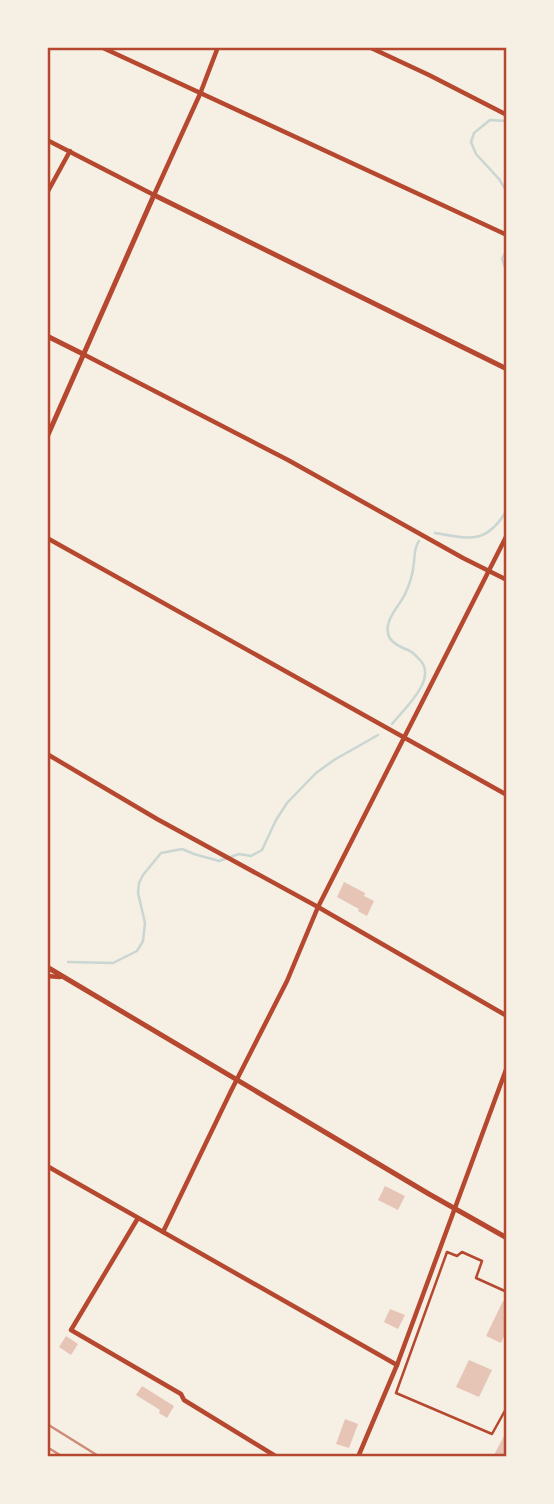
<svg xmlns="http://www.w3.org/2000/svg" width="554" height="1504" font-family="Overpass,sans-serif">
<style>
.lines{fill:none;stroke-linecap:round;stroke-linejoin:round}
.stream{stroke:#c9d6d2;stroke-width:2.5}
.building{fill:#e6c5b7}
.pedestrian{stroke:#b5482f;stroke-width:2.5}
.minor{stroke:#b5482f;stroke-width:4.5}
.tertiary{stroke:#b5482f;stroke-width:5}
.rail{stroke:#cf8b77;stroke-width:2.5}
.neatline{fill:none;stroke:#b5482f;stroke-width:2.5}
</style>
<rect width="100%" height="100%" fill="#f6efe4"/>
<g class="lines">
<!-- stream -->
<g class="stream">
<polyline points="507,121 490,120 474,133 471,142 476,154 499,179 507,192"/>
<polyline points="507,249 502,259 507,273"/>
<path d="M435,533C470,539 486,545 507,510"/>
<path d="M392,724C404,709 438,679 420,660C416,656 413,652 408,650C400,647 389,642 388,633C385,619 400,605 405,594C410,584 413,573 414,562C415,554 414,548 419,541"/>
<polyline points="68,962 113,963 137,951 143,941 145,923 138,893 139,883 143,875 161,853 182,849 194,854 219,861 239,854 251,856 262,850 276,820 287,803 316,773 334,760 378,735"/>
</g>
</g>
<!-- building -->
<g class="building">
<polygon points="344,882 365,893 364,896 374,901 367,916 358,911 359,909 337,897"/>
<polygon points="385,1186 405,1196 398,1210 378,1200"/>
<polygon points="503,1301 507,1302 507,1330 501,1343 486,1336"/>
<polygon points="390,1309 405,1315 398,1329 384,1322"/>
<polygon points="66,1336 78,1344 71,1355 59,1347"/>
<polygon points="469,1360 492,1370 479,1397 456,1387"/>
<polygon points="142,1386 174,1406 167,1418 159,1413 160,1410 136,1395"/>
<polygon points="345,1419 358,1424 349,1448 336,1444"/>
<polygon points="507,1430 507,1457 493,1457"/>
</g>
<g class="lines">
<!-- pedestrian -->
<polyline class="pedestrian" points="507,1292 476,1278 482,1261 462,1252 457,1256 447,1252 396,1393 492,1434 507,1407"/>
<!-- minor -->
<g class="minor">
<polyline points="101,47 507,235"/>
<polyline points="369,47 429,75 507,115"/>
<polyline points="47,140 154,195 200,94 218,47"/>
<polyline points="47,193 70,151"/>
<polyline points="83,354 288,460 463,558 507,580"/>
<polyline points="47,538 507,795"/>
<polyline points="47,754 157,819 318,907 507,1016"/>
<polyline points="47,976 60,977"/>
<polyline points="47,1166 397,1365"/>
<polyline points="138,1218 71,1330 181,1394 184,1400 277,1457"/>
<polyline points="163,1232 231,1091 287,981 318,907 507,535"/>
<polyline points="358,1457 397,1365 507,1067"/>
</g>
<!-- tertiary -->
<g class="tertiary">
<polyline points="47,336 83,354"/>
<polyline points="47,437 154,195 507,369"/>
<polyline points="47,967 429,1194 507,1238"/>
</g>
<!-- rail -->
<g class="rail">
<polyline points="47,1424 100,1457"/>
<polyline points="47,1447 63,1457"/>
</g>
</g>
<!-- border -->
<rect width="554" height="1504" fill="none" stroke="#f6efe4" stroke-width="98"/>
<rect x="49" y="49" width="456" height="1406" class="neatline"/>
</svg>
